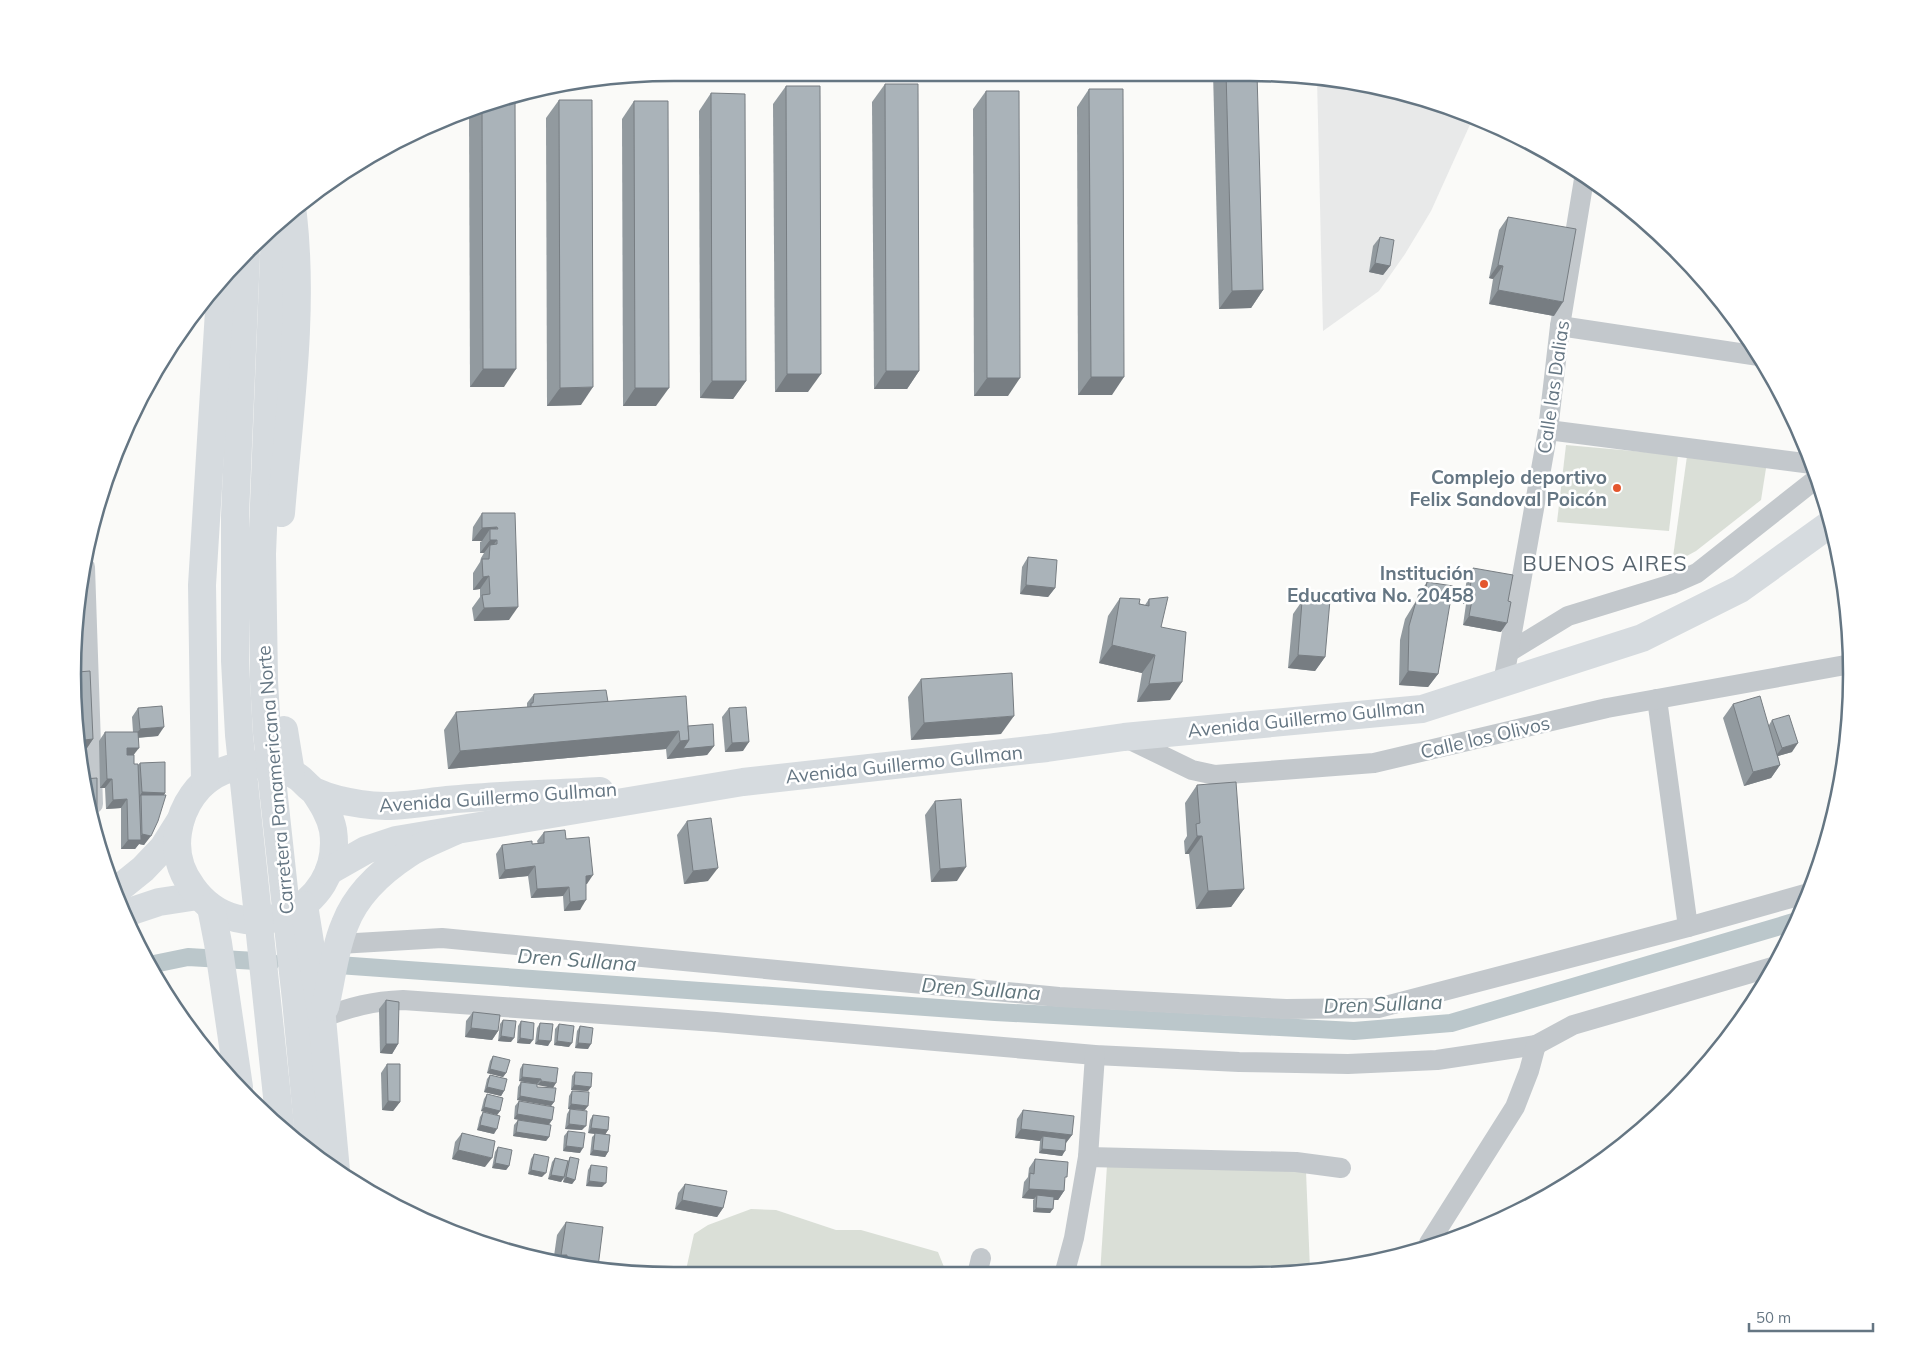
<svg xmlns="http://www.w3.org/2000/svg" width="1924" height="1348" font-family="Mulish,sans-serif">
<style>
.built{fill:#e8e9e9}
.green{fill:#dadfd7}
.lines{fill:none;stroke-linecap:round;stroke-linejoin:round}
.canal{stroke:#bbc7cb;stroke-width:18}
.minor{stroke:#c3c8cc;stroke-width:20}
.secondary{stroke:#d6dbdf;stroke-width:28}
.primary{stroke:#d6dbdf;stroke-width:28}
.motorway{stroke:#d6dbdf;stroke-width:28}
.wall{fill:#929a9f}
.shaded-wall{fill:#777d82}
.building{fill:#aab3b9;stroke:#777d82}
.poi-dot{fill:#e4572e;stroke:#fff;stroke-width:2}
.labels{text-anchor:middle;stroke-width:5;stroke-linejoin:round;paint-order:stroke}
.street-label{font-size:19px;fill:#657683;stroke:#fff}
.poi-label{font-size:19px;font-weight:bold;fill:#657683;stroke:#fff;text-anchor:end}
.water-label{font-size:20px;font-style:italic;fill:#60757c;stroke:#fff}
.quarter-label{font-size:21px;letter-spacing:1px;fill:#57646e;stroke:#fff}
.rim{fill:none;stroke:#657683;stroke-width:2.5}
</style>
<rect width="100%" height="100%" fill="#fafaf8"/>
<!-- built -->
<polygon class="built" points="1317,79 1367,84 1444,105 1473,118 1431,211 1405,254 1379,291 1323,331"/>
<!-- green -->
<g class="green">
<polygon points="1566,445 1678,455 1669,531 1557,522"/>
<polygon points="1687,456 1767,462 1761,500 1696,551 1672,564"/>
<polygon points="1107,1165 1306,1171 1310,1270 1250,1275 1100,1275"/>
<polygon points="751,1209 776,1210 836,1230 861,1230 938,1252 944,1267 943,1275 690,1275 686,1270 694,1234 708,1225"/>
</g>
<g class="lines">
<!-- canal -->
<g class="canal">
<polyline points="324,964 995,1012 1354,1031 1451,1023 1797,921"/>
<polyline points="149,965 188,957 271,962"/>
</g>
<!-- minor -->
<g class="minor">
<polyline points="1560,326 1759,356"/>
<polyline points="1548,430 1812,464"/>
<polyline points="85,567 93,804"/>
<polyline points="1509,652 1568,616 1672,584 1697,573 1816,479"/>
<polyline points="1503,683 1548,430 1560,326 1584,179"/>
<polyline points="1657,699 1688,927"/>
<polyline points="1124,737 1192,770 1215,775 1374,763 1607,708 1851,664"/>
<polyline points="339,944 442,938 1059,997 1286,1009 1378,1008 1688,927 1809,893"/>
<path d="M322,1018C350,1007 373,1001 403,1000L716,1022L1095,1055L1239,1062L1348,1064L1437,1060L1536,1045L1573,1025L1772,967"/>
<polyline points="1088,1157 1296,1162 1341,1168"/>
<polyline points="1429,1243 1515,1107 1529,1071 1536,1045"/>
<polyline points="977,1275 981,1258"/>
<polyline points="1064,1275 1074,1238 1088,1157 1095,1055"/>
</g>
<!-- secondary -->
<g class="secondary">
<polyline points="117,890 143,869 163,848 180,821"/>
<polyline points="126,913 159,902 198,896"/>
</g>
<!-- primary -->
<g class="primary">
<path d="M314,791C322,803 330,815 333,830C345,912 240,955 192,887C180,871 175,851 178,832C182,806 198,781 223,771C248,761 275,762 298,777C304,781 309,789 316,792C329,798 347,802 361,804C391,809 418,803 447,800C498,795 549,794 600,791"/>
<polyline points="329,871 366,850 396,840 743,782 1047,748 1124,737 1422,709 1642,638 1740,589 1830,524"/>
</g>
<!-- motorway -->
<g class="motorway">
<polyline points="275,231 262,554 264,681 267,733 296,1000 310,1149"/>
<polyline points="246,256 235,516 235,661 239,735 280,1125"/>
<path d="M281,513C289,414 304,314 293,215"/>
<polyline points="284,730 291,773"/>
<polyline points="205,782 202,585 219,311 228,272"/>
<polyline points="304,905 322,1018 336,1171"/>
<polyline points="211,907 218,943 239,1087"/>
<path d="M325,1007C332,979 334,950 345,924C356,895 382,871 408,854C423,844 441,838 457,830"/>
</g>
</g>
<!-- wall -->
<g class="wall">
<polygon points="1213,72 1250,72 1263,290 1251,308 1219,309"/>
<polygon points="885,84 919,371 907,389 874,389 872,102"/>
<polygon points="786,86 808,392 775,392 773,104"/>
<polygon points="1089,89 1112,395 1078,395 1077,107"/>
<polygon points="986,91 1008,396 974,396 973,109"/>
<polygon points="711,93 746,381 733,399 700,398 699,111"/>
<polygon points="515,94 504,387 470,387 469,110"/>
<polygon points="559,100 581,405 547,406 546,118"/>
<polygon points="634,101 656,406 623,406 622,119"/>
<polygon points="1508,217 1554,316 1489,304 1493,279 1489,278 1499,230"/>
<polygon points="1380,237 1390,266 1383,275 1369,272 1373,246"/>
<polygon points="482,513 515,513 509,620 474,621 472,608 480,597 480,589 473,590 473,573 480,562 481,558 484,553 480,553 480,542 482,541 472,541 473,527"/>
<polygon points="1028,557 1055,588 1048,597 1020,594 1022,567"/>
<polygon points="1473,568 1501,632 1463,625 1466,604 1463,604 1467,578"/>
<polygon points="1427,582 1438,674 1428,687 1399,685 1400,640 1405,619 1416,601 1418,595"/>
<polygon points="1120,598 1145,605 1149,599 1161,627 1170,700 1137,702 1142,673 1099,663 1108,616"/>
<polygon points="1302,601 1316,601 1325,657 1315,671 1288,668 1293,614"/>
<polygon points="78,672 93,739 87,748 84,748 84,757 81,761 73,679"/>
<polygon points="921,679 1001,734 911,740 908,697"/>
<polygon points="534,694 608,702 688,726 714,746 707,755 667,759 666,749 448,769 444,730 456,712 527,707 527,703"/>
<polygon points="1733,704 1769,725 1772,720 1792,752 1778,756 1780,765 1771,778 1744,786 1723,718"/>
<polygon points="138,708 158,736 138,738 134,755 134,764 138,765 140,763 165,793 144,845 139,844 135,849 121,849 121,808 106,809 105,788 100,788 99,741 105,732 133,732 132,717"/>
<polygon points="729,708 743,751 725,752 722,717"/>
<polygon points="1197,785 1244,889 1231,907 1196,909 1189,854 1185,854 1184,841 1187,836 1185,803"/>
<polygon points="935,801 957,881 931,882 925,815"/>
<polygon points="687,821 708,881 684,884 677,835"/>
<polygon points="544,832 566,839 587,884 586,884 580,910 564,911 563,896 531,898 528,876 499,879 496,854 502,845 538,844 537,841"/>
<polygon points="386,1000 398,1044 392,1054 380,1053 379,1009"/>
<polygon points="473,1012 498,1031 492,1040 465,1037 466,1021"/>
<polygon points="503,1020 511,1042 498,1041 500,1024"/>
<polygon points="521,1021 530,1044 517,1043 518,1026"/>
<polygon points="540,1023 548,1046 535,1044 537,1028"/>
<polygon points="559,1024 569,1047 554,1045 555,1029"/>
<polygon points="580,1026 588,1049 575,1048 577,1031"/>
<polygon points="493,1056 506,1073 503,1077 487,1073 490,1061"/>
<polygon points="387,1064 400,1102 393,1111 382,1110 381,1073"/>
<polygon points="523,1064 558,1068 537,1085 537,1087 554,1102 551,1106 517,1100 518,1087 521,1082 537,1084 519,1081 520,1069"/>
<polygon points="575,1072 591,1087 588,1091 571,1090 572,1076"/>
<polygon points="490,1075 504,1091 501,1096 484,1092 487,1079"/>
<polygon points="572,1091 585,1110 568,1109 569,1096"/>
<polygon points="487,1094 500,1111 497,1115 481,1111 484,1099"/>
<polygon points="519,1101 552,1120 549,1125 549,1137 546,1141 513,1136 514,1125 518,1120 540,1123 514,1119 515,1106"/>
<polygon points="570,1109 582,1130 565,1129 567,1114"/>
<polygon points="1023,1110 1072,1135 1066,1143 1062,1156 1039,1153 1040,1141 1015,1138 1017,1119"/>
<polygon points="483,1112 494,1134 477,1130 480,1117"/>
<polygon points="593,1115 608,1130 605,1134 608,1152 605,1157 590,1155 592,1137 595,1134 588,1133 590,1120"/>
<polygon points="568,1131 580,1153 563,1151 564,1136"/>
<polygon points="462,1133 485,1167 452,1159 455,1142"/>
<polygon points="498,1147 509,1166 506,1170 492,1168 495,1152"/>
<polygon points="534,1154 542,1177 528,1174 531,1159"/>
<polygon points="570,1157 575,1180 572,1184 563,1182 564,1178 561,1182 548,1179 552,1162 555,1158 568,1161"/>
<polygon points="1035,1159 1065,1180 1064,1191 1058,1200 1054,1200 1050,1213 1033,1212 1033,1200 1034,1199 1022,1198 1024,1182 1028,1177 1029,1168"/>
<polygon points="591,1165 602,1187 586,1186 588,1170"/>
<polygon points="685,1184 723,1208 717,1217 675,1209 678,1193"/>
<polygon points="566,1222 598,1268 556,1264 553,1263 557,1235"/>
</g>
<!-- shaded-wall -->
<g class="shaded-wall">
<polygon points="1375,263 1390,266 1383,275 1369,272"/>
<polygon points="1498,265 1503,266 1493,279 1489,278"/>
<polygon points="1263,290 1251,308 1219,309 1232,291"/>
<polygon points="1498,290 1563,302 1554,316 1489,304"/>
<polygon points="483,369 516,369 504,387 470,387"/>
<polygon points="886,371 919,371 907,389 874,389"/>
<polygon points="787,374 821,374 808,392 775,392"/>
<polygon points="1091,377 1124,377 1112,395 1078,395"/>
<polygon points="987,378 1020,378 1008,396 974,396"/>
<polygon points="712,381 746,381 733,399 700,398"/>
<polygon points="593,387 581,405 547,406 560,388"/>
<polygon points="635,388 669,388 656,406 623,406"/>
<polygon points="497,527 490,538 490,529 482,541 472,541 482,528"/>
<polygon points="490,540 497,540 490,550 490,545 484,553 480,553"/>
<polygon points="489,576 480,589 473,590 483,577"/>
<polygon points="1026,585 1055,588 1048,597 1020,594"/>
<polygon points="1469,595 1473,595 1466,604 1463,604"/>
<polygon points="518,607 509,620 474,621 484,608"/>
<polygon points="1469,616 1507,623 1501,632 1463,625"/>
<polygon points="1112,645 1155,655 1142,673 1099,663"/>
<polygon points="1298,655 1325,657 1315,671 1288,668"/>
<polygon points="1408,671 1438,674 1428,687 1399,685"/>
<polygon points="1182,682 1170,700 1137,702 1149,684"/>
<polygon points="1014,716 1001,734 911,740 924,723"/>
<polygon points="164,727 158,736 133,738 140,729"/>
<polygon points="679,731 666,749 448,769 460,751"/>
<polygon points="93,739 87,748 80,749 80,740"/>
<polygon points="689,740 714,746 707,755 667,759 680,741"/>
<polygon points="749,742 743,751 725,752 732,743"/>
<polygon points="1798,743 1792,752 1775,757 1782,748"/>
<polygon points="127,748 139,748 132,757 121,757"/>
<polygon points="1780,765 1771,778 1744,786 1753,772"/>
<polygon points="107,779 112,779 105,788 100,788"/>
<polygon points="142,792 165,793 159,802 141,795 137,802 136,802"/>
<polygon points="127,799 121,808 106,809 113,800"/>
<polygon points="142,834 151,836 144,845 139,844 135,849 121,849 128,840 138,840"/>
<polygon points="1197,836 1202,836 1189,854 1185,854"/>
<polygon points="535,866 528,876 499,879 505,870"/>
<polygon points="966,867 957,881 931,882 940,869"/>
<polygon points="718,868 708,881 684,884 693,871"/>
<polygon points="593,875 587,884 579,885 586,876"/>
<polygon points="569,887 563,896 531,898 537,889"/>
<polygon points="1244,889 1231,907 1196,909 1208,891"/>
<polygon points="586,900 580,910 564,911 570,902"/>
<polygon points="471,1028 498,1031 492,1040 465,1037"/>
<polygon points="501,1036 514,1038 511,1042 498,1041"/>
<polygon points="520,1038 533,1040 530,1044 517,1043"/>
<polygon points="538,1040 551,1041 548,1046 535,1044"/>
<polygon points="557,1041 572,1043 569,1047 554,1045"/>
<polygon points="578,1043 591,1044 588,1049 575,1048"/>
<polygon points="386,1044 398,1044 392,1054 380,1053"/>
<polygon points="490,1069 506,1073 503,1077 487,1073"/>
<polygon points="522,1077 541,1079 537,1084 519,1081"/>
<polygon points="541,1081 556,1083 553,1088 537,1085"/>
<polygon points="574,1085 591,1087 588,1091 571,1090"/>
<polygon points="487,1087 504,1091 501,1096 484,1092"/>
<polygon points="520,1096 554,1102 551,1106 517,1100"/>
<polygon points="388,1101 400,1102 393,1111 382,1110"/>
<polygon points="571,1104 588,1106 585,1110 568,1109"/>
<polygon points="484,1107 500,1111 497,1115 481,1111"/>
<polygon points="517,1114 552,1120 548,1125 514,1119"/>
<polygon points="569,1124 586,1126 582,1130 565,1129"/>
<polygon points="480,1125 497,1129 494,1134 477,1130"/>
<polygon points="591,1128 608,1130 605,1135 588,1133"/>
<polygon points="1021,1129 1072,1135 1065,1144 1043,1136 1040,1141 1015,1138"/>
<polygon points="516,1132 549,1137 546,1141 513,1136"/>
<polygon points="566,1146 583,1148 580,1153 563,1151"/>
<polygon points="1042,1149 1065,1151 1062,1156 1039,1153"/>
<polygon points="458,1150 492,1158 485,1167 452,1159"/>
<polygon points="593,1150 608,1152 605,1157 590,1155"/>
<polygon points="495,1163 509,1166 506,1170 492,1168"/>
<polygon points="531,1170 546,1173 542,1177 528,1174"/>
<polygon points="551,1175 564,1177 561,1182 548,1179"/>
<polygon points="566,1177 575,1180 572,1184 563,1182"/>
<polygon points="589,1181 606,1183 602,1187 586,1186"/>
<polygon points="1029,1189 1064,1191 1058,1200 1036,1199 1037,1195 1034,1199 1022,1198"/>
<polygon points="682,1200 723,1208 717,1217 675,1209"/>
<polygon points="1036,1208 1053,1209 1050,1213 1033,1212"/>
<polygon points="561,1255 567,1255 561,1264 555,1264"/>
<polygon points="567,1264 598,1267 598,1268 567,1265"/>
</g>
<!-- building -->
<g class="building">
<polygon points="1226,72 1257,73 1263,290 1232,291"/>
<polygon points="885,84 918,84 919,371 886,371"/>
<polygon points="786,86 820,86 821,374 787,374"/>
<polygon points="1089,89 1123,89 1124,377 1091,377"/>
<polygon points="986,91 1019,91 1020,378 987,378"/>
<polygon points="711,93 745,94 746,381 712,381"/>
<polygon points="515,94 516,369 483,369 482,105"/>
<polygon points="559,100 592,100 593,387 560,388"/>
<polygon points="634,101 668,101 669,388 635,388"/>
<polygon points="1508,217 1576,229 1563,302 1498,290 1503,266 1498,265"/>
<polygon points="1380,237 1394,240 1390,266 1375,263"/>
<polygon points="482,513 515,513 518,607 484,608 482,595 490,594 489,576 483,577 482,559 489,559 490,545 497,544 497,540 490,540 490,529 498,529 497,527 482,528"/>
<polygon points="1028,557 1057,560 1055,588 1026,585"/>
<polygon points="1473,568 1513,575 1508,601 1511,602 1507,623 1469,616 1473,595 1469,595"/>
<polygon points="1427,582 1453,586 1438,674 1408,671 1409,626 1415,605 1426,587"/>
<polygon points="1168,597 1161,627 1186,632 1182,682 1149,684 1155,655 1112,645 1120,598 1140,599 1139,604 1149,606 1149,599"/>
<polygon points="1317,599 1330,600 1325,657 1298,655 1302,601 1316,601"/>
<polygon points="90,671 93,739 84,740 83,720 77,720 75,704 79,704 78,672"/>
<polygon points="1012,673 1014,716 924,723 921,679"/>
<polygon points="606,690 608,702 531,707 531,703 533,703 534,694"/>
<polygon points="686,696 689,740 680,741 679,731 460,751 456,712"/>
<polygon points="1760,696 1780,765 1753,772 1733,704"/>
<polygon points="162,706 164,727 140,729 138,708"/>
<polygon points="746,707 749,742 732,743 729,708"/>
<polygon points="1789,715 1798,743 1782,748 1772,720"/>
<polygon points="77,720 83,720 84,757 81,757"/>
<polygon points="713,724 714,746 683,749 689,740 688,726"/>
<polygon points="105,732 138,732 139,748 127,748 127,755 134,755 134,764 138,764 141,840 128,840 127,799 113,800 112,779 107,779"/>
<polygon points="165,762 165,793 142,792 140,763"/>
<polygon points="97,778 97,829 84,791 83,779"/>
<polygon points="1236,782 1244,889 1208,891 1202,836 1197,836 1196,824 1200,823 1197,785"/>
<polygon points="141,795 166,795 158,821 151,836 142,834"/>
<polygon points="961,799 966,867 940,869 935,801"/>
<polygon points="711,818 718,868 693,871 687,821"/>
<polygon points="565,830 566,839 589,837 593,875 586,876 586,900 570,902 569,887 537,889 535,866 505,870 502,845 532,841 532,844 544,843 544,832"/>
<polygon points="386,1000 399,1002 398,1044 386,1044"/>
<polygon points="473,1012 500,1015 498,1031 471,1028"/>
<polygon points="503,1020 516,1021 514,1038 501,1036"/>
<polygon points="521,1021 534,1023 533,1040 520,1038"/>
<polygon points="540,1023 553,1024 551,1041 538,1040"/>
<polygon points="559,1024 574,1026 572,1043 557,1041"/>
<polygon points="580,1026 593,1028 591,1044 578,1043"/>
<polygon points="493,1056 510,1060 506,1073 490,1069"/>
<polygon points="387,1064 400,1064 400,1102 388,1101"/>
<polygon points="523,1064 558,1068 556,1083 541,1081 541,1079 522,1077"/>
<polygon points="575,1072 592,1073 591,1087 574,1085"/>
<polygon points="490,1075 507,1079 504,1091 487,1087"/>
<polygon points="521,1082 537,1084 537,1087 556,1088 554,1102 520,1096"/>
<polygon points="572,1091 589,1092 588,1106 571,1104"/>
<polygon points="487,1094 503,1098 500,1111 484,1107"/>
<polygon points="519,1101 554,1107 552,1120 517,1114"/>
<polygon points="570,1109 587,1111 586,1126 569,1124"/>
<polygon points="1023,1110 1074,1116 1072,1135 1021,1129"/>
<polygon points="483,1112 500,1116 497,1129 480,1125"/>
<polygon points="593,1115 609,1117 608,1130 591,1128"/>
<polygon points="518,1120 551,1125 549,1137 516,1132"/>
<polygon points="568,1131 585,1133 583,1148 566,1146"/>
<polygon points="462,1133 495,1141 492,1158 458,1150"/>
<polygon points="595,1133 610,1135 608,1152 593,1150"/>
<polygon points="1043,1136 1066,1139 1065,1151 1042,1149"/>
<polygon points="498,1147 512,1150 509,1166 495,1163"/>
<polygon points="534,1154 549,1157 546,1173 531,1170"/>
<polygon points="570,1157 579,1159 575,1180 566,1177"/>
<polygon points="555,1158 568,1161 564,1177 551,1175"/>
<polygon points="1035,1159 1068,1162 1067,1177 1065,1177 1064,1191 1029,1189 1030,1173 1034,1174"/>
<polygon points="591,1165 607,1167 606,1183 589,1181"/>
<polygon points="685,1184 727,1191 723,1208 682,1200"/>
<polygon points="1037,1195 1054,1197 1053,1209 1036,1208"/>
<polygon points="566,1222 603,1227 598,1267 567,1264 567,1255 561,1255"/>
</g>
<!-- markers -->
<g class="poi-dot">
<circle cx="1617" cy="488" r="5"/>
<circle cx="1484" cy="584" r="5"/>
</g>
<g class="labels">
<!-- street labels -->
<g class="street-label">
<text transform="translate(1553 387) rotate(-82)" y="7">Calle las Dalias</text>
<text transform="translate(1306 718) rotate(-6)" y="7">Avenida Guillermo Gullman</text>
<text transform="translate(1485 737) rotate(-13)" y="7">Calle los Olivos</text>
<text transform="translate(904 764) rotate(-6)" y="7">Avenida Guillermo Gullman</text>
<text transform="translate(275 780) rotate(-95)" y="7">Carretera Panamericana Norte</text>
<text transform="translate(498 797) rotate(-4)" y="7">Avenida Guillermo Gullman</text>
</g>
<!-- poi labels -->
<g class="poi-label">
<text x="1607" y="484">Complejo deportivo<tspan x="1607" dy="22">Felix Sandoval Poicón</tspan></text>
<text x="1474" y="580">Institución<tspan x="1474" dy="22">Educativa No. 20458</tspan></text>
</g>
<!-- water labels -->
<g class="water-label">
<text transform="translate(577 960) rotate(4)" y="7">Dren Sullana</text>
<text transform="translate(981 989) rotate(4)" y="7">Dren Sullana</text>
<text transform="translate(1383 1004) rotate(-2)" y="7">Dren Sullana</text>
</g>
<!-- quarter labels -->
<g class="quarter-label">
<text x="1605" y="571">BUENOS AIRES</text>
</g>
</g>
<!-- crop -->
<path d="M0 0H1924V1348H0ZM674 81H1250A593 593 0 0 1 1843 674V674A593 593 0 0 1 1250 1267H674A593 593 0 0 1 81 674V674A593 593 0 0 1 674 81Z" fill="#fff" fill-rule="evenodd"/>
<path class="rim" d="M674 81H1250A593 593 0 0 1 1843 674V674A593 593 0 0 1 1250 1267H674A593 593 0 0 1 81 674V674A593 593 0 0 1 674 81Z"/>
<!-- scale -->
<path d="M1749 1323v8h124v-8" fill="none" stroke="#657683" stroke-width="2.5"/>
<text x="1756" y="1323" font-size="15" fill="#657683" stroke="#ffffff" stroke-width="4" paint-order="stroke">50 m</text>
</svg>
